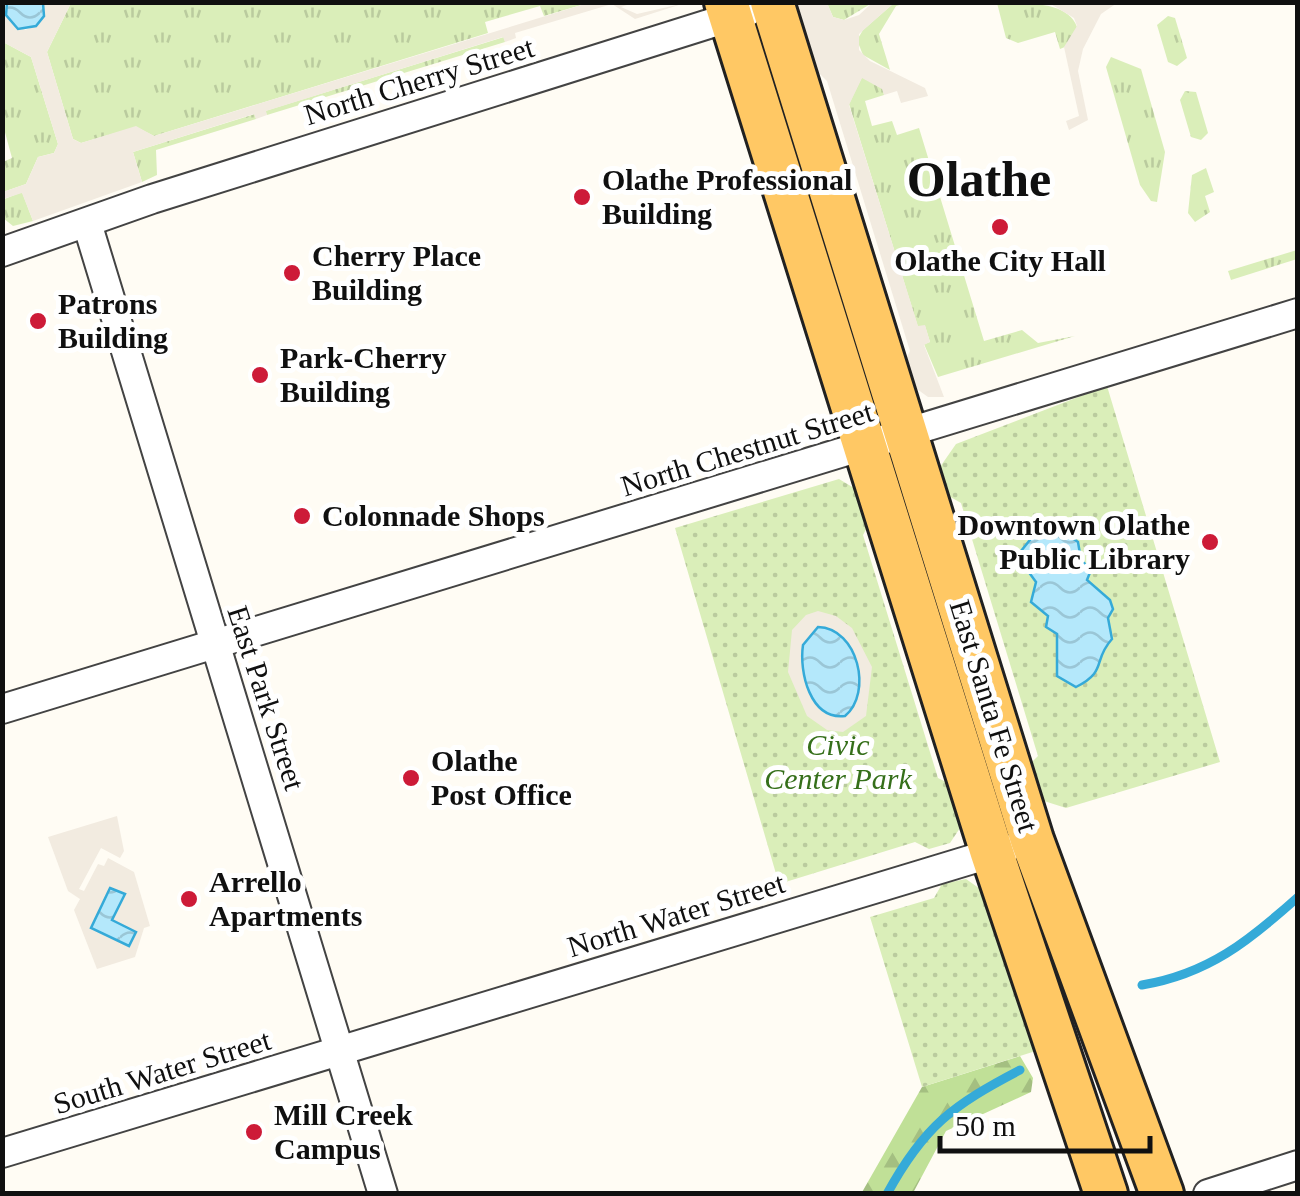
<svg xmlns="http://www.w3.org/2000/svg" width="1300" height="1196" font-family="Georgia,serif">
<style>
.grass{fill:url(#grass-tufts)}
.forest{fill:url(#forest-firs)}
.park{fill:url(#park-dots)}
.plaza{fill:#f2ebe0;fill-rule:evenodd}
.water{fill:url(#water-waves);stroke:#35aad8;stroke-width:2.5}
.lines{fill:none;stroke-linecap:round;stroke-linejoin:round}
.stream{stroke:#35aad8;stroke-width:9}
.minor-casing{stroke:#434343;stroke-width:32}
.primary-casing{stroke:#212121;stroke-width:48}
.minor{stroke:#fff;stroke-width:28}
.primary{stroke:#ffc864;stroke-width:42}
.poi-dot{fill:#cd1b38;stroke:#fff;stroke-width:4}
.labels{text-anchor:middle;stroke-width:10;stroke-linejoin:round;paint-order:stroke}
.street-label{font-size:30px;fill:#101010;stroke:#fff}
.poi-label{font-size:30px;font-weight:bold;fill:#101010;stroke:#fff;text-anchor:start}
.park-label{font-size:30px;font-style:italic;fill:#356f1a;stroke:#fff}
.town-label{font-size:50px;font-weight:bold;fill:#101010;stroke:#fff}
</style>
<defs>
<pattern id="grass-tufts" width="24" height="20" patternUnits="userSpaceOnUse" patternTransform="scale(2.5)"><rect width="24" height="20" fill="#daeeb9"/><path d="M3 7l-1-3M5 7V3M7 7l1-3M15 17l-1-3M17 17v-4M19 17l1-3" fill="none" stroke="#bacb9e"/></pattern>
<pattern id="forest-firs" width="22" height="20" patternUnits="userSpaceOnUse" patternTransform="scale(2.5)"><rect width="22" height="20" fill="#c0e097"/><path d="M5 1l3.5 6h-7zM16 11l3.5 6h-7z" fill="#a4bf81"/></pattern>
<pattern id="park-dots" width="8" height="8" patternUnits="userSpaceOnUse" patternTransform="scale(2.5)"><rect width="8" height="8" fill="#daeeb9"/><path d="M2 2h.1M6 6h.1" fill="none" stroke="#bacb9e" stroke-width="1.8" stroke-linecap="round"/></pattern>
<pattern id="water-waves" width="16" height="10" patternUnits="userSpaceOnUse" patternTransform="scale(2.5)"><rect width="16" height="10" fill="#b4e8fb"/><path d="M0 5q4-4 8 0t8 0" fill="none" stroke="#9ac6d6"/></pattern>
</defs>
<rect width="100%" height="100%" fill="#fffcf4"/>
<!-- grass -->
<g class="grass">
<polygon points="71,3 588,3 544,16 540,6 485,22 488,33 154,136 136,127 81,143 73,139 47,52"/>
<polygon points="827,3 867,2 872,3 844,20 833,17"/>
<polygon points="894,3 906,3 896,6 879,34 890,70 863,55 857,40 863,30"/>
<path d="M997,3C1023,3 1068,0 1077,27L1067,46L1060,49L1055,32L1018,43L1006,38Z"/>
<polygon points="1168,16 1175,18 1187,58 1177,66 1168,62 1157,25"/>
<polygon points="504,37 505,42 267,115 265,111"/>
<polygon points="3,42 31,57 58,144 54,153 38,157 26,184 3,192 3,162 12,158 3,125"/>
<polygon points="1111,57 1141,69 1165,152 1157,202 1151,201 1140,185 1106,67"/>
<polygon points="862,77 883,89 884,95 865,101 872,126 892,121 897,135 919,128 984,341 1022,330 1038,343 1075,336 938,377 924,344 930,342 925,326 918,327 849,104"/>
<polygon points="1185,91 1196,92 1208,133 1201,140 1191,137 1180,100"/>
<polygon points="255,114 256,119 156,150 157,175 142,182 133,152"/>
<polygon points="1206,168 1214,192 1205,196 1210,212 1195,222 1188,213 1192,175"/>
<polygon points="22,192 33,221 13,226 3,218 2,200"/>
<polygon points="1297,250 1297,259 1231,280 1228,271"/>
</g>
<!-- forest -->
<polygon class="forest" points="1020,1056 1033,1078 1031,1092 946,1131 913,1193 861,1194 922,1087"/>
<!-- park -->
<g class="park">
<polygon points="1107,386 1220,762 1066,808 1044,801 1029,765 1038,756 961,503 947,495 940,467 956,444"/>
<polygon points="839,479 859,491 870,522 863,535 938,778 950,784 960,828 950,843 929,849 915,842 779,884 675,528"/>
<polygon points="966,879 983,891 1042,1049 922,1087 870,917 934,898 942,884"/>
</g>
<!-- plaza -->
<g class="plaza">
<polygon points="3,3 25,30 36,26 43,3 71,3 47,52 73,139 81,143 136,126 154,136 588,3 633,3 621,7 637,14 685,3 635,19 612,4 515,33 516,38 505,42 503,37 266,111 267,115 256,119 254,114 133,152 142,182 33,221 22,193 3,199 3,192 26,184 38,157 54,153 58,144 31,57 3,42"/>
<polygon points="793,3 827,3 833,17 844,20 859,15 871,4 867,3 894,3 859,34 859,50 870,61 925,88 928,96 901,103 897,91 884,95 882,89 862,78 849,105 918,326 925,325 930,342 924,345 944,397 928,397 917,389 904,363 910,351 827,81 814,68"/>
<polygon points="1049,3 1117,3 1101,14 1083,49 1078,71 1088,120 1069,130 1066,121 1079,116 1064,47 1077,26 1074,18"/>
<path d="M818,611L836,616L852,628L872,667L866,716L843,732L827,730L807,716L788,672L792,630L806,615ZM829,629L848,646L860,680L859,691L832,716L805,683Z"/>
<polygon points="117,816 124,851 120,858 101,848 79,889 84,891 98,864 104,866 108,858 134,872 150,926 144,928 135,957 97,969 74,910 80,899 68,891 48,837"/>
</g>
<!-- water -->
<g class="water">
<polygon points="7,3 43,3 44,16 36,26 18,29 6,15"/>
<path d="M1046,520L1078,542L1081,560L1091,570L1087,580L1110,600L1113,609L1108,618L1112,639C1092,661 1108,671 1076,687L1057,676V634L1046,627L1048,616L1031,602L1036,582L1017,556Z"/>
<path d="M818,627C858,628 873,693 845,716C810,720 799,672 803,645Z"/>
<polygon points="110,888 125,894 112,920 136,932 129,946 91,928"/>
</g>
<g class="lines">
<!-- stream -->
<g class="stream">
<path d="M1142,985C1208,974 1249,941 1298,897"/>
<path d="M887,1194C924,1126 953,1105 1020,1070"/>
</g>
<!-- minor casing -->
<g class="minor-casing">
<g id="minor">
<polyline points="87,223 383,1194"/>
<polyline points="2,252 152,199 747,12"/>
<polyline points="2,709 1298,313"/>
<polyline points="2,1153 1006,849"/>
<polyline points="1208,1194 1298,1165"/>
</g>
</g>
<!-- primary casing -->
<g class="primary-casing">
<g id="primary">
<polyline points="726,2 992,853 1106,1194"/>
<polyline points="772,2 1032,840 1162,1194"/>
</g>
</g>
<!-- minor -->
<use href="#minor" class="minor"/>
<!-- primary -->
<use href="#primary" class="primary"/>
</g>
<!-- markers -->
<g class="poi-dot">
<circle cx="582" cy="197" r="10"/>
<circle cx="1000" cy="227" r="10"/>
<circle cx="292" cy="273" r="10"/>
<circle cx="38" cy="321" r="10"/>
<circle cx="260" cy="375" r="10"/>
<circle cx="302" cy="516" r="10"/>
<circle cx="1210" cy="542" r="10"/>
<circle cx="411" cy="778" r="10"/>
<circle cx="189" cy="899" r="10"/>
<circle cx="254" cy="1132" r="10"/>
</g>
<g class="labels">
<!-- street labels -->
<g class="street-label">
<text transform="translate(419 81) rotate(-17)" y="10">North Cherry Street</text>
<text transform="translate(747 449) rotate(-17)" y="10">North Chestnut Street</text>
<text transform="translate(266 698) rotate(72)" y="10">East Park Street</text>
<text transform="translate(994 716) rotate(73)" y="10">East Santa Fe Street</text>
<text transform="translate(676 915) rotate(-17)" y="10">North Water Street</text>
<text transform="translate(162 1072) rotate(-17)" y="10">South Water Street</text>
</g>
<!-- poi labels -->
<g class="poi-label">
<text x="602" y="190">Olathe Professional<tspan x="602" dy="34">Building</tspan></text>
<text x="312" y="266">Cherry Place<tspan x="312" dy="34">Building</tspan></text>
<text x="1000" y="271" text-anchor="middle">Olathe City Hall</text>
<text x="58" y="314">Patrons<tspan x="58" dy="34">Building</tspan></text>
<text x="280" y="368">Park-Cherry<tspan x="280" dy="34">Building</tspan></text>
<text x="322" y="526">Colonnade Shops</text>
<text x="1190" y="535" text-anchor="end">Downtown Olathe<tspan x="1190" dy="34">Public Library</tspan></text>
<text x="431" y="771">Olathe<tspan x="431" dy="34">Post Office</tspan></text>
<text x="209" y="892">Arrello<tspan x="209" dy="34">Apartments</tspan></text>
<text x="274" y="1125">Mill Creek<tspan x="274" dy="34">Campus</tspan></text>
</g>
<!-- park labels -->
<g class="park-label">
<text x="838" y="755">Civic<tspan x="838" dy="34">Center Park</tspan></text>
</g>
<!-- town labels -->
<g class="town-label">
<text x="979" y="196">Olathe</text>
</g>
</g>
<!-- border -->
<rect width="1300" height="1196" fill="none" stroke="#101010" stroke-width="10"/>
<!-- scale -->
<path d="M940 1136v15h210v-15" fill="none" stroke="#101010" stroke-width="5"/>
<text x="955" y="1136" font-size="30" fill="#101010" stroke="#ffffff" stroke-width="8" paint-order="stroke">50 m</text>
</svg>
